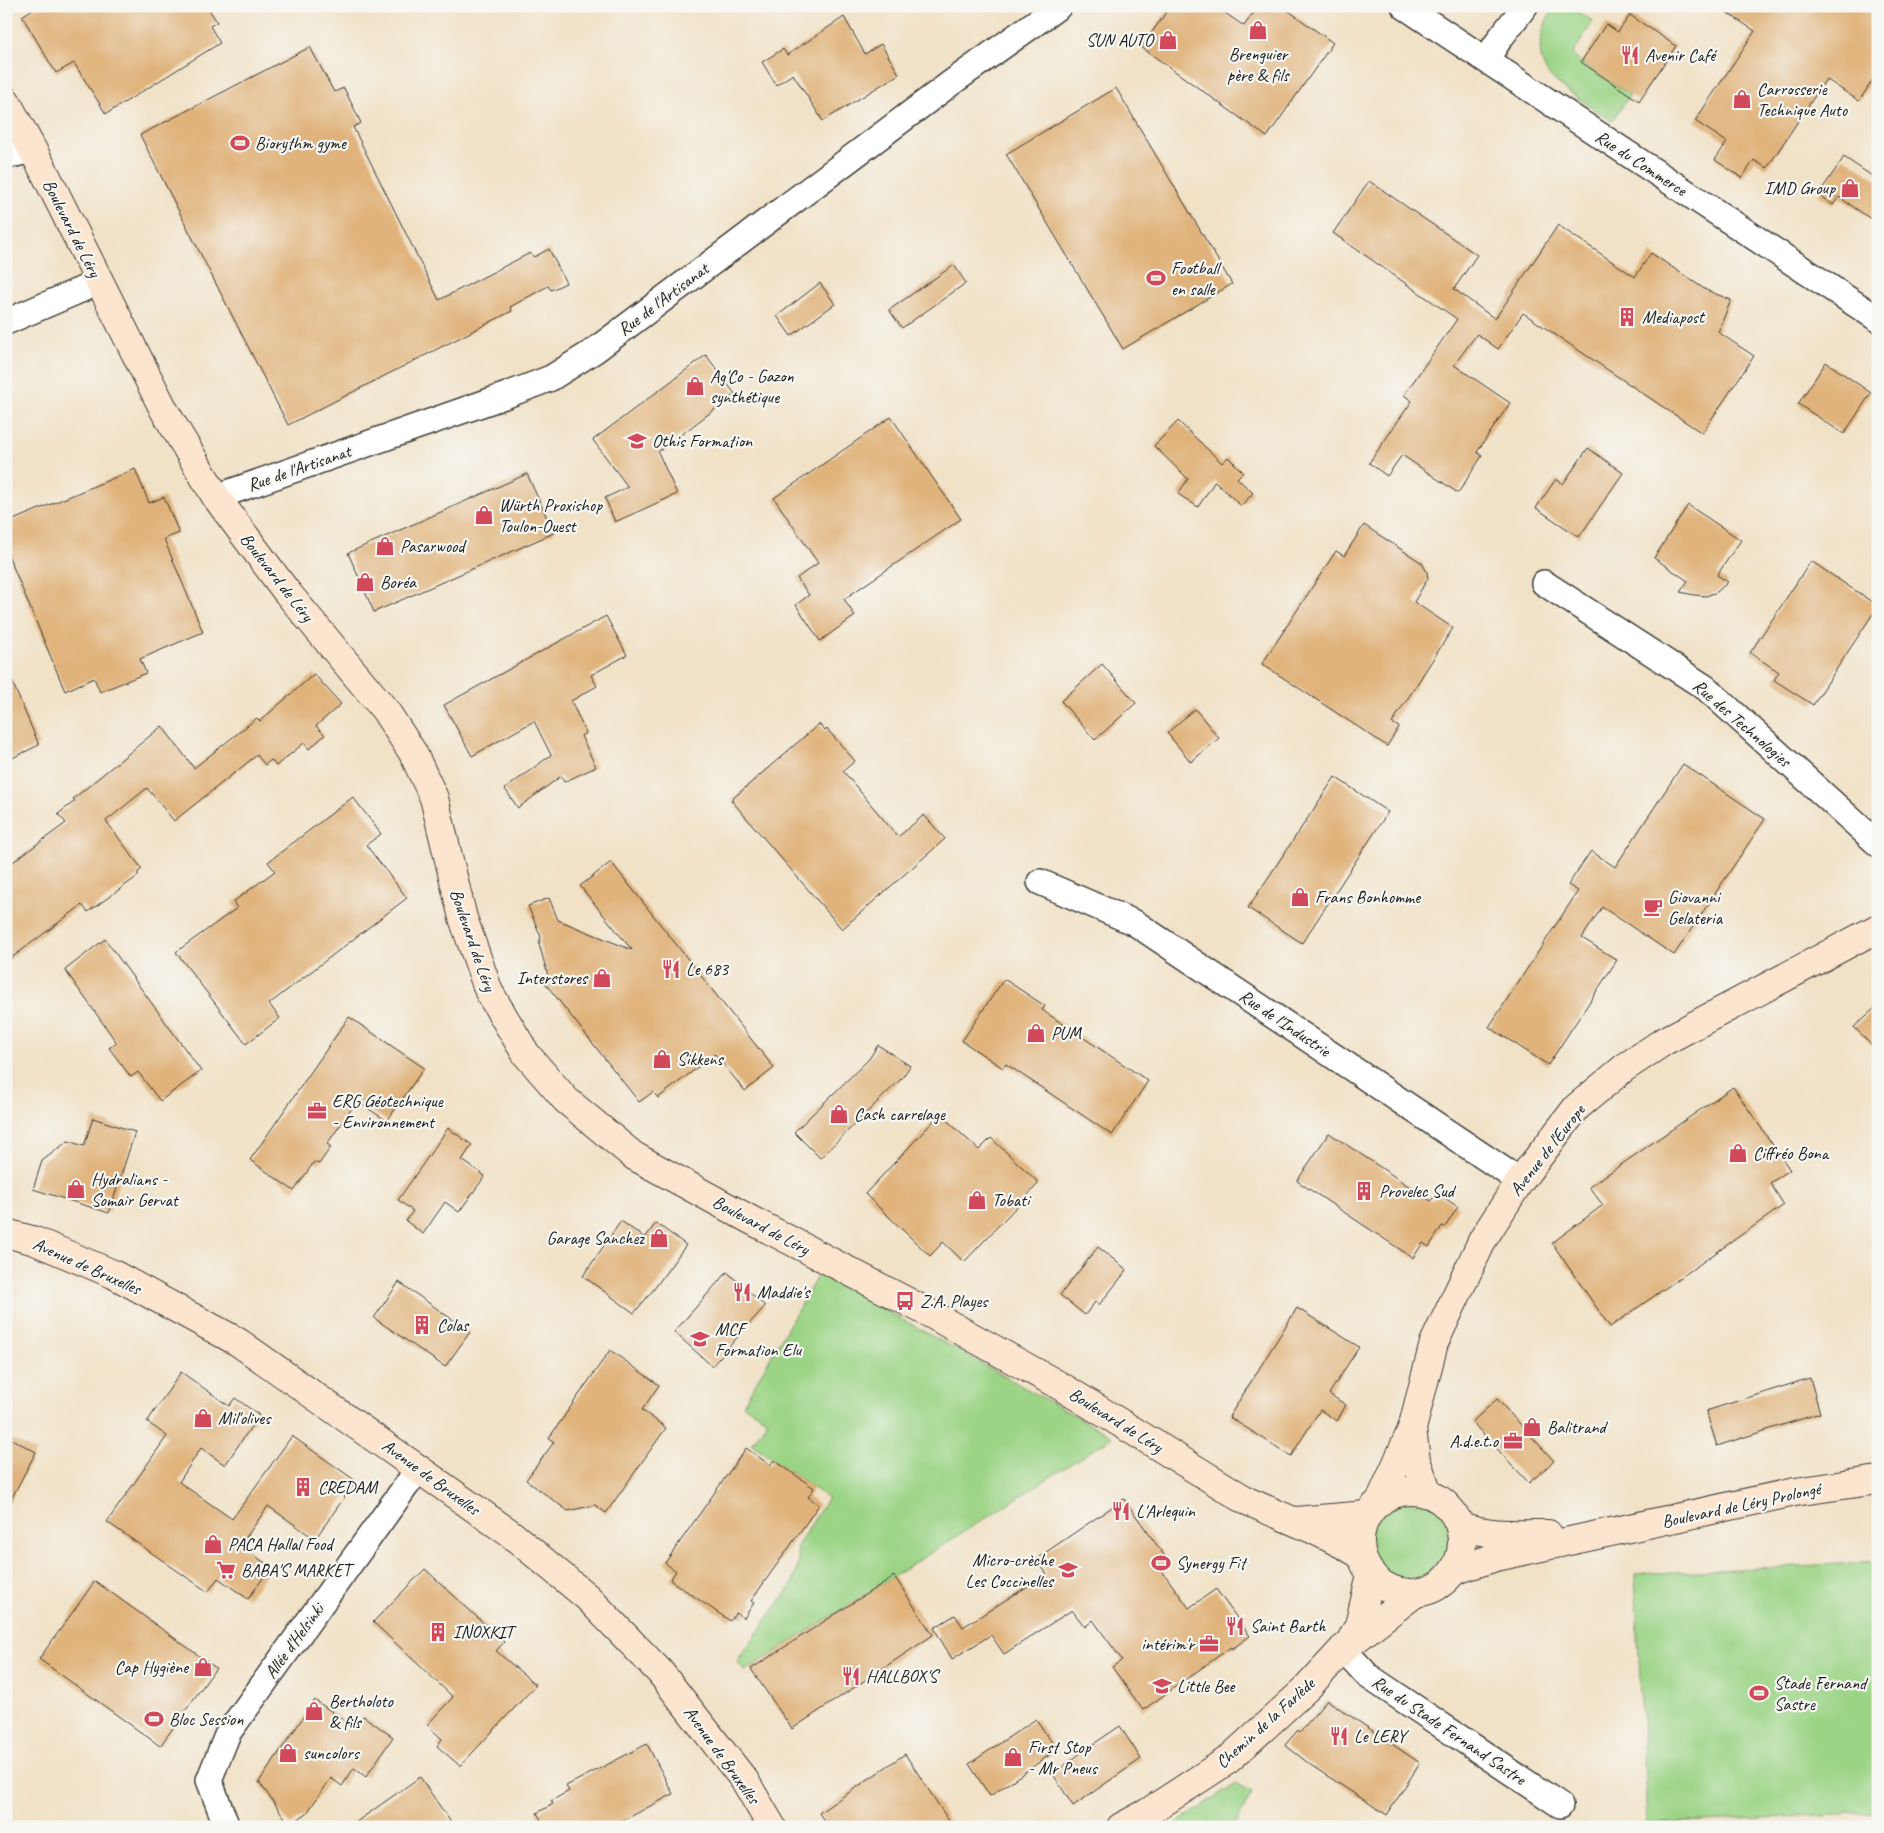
<svg xmlns="http://www.w3.org/2000/svg" width="1884" height="1833" font-family="Caveat,sans-serif">
<style>
.green{fill:#9cd486;stroke:#5c7851}
.building{fill:#e0b37c}
.lines{fill:none;stroke-linecap:round;stroke-linejoin:round}
.street-casing{stroke:#3c3a36;stroke-width:28}
.secondary-casing{stroke:#3c3a36;stroke-width:30}
.street{stroke:#fff;stroke-width:25}
.secondary{stroke:#fce5cf;stroke-width:28}
.labels{text-anchor:middle;stroke-width:4.5;stroke-linejoin:round;paint-order:stroke}
.poi-label{font-size:18px;fill:#1c1c1c;stroke:#f6f6f2;text-anchor:start}
.street-label{font-size:18px;fill:#1c1c1c;stroke:#f6f6f2}
</style>
<rect width="100%" height="100%" fill="#f6f6f2"/>
<filter id="ink" filterUnits="userSpaceOnUse"><feTurbulence type="fractalNoise" baseFrequency=".02" numOctaves="2"/><feDisplacementMap in="SourceGraphic" scale="10" xChannelSelector="R" yChannelSelector="G"/><feConvolveMatrix kernelMatrix="1 2 1 2 8 2 1 2 1" color-interpolation-filters="sRGB"/></filter>
<filter id="wash" filterUnits="userSpaceOnUse"><feTurbulence type="fractalNoise" baseFrequency=".0096" numOctaves="4" result="noise"/><feDisplacementMap in="SourceGraphic" scale="20" xChannelSelector="R" yChannelSelector="G"/><feGaussianBlur stdDeviation="1.12" result="paint"/><feColorMatrix in="noise" values="0 0 0 0 0 0 0 0 0 0 0 0 0 0 0 0 0 1.4 0 .05"/><feComposite in="paint" operator="in"/></filter>
<g filter="url(#wash)">
<rect width="100%" height="100%" fill="#f1e2c7"/>
<!-- green -->
<g class="green">
<path d="M1554,6H1567L1593,21L1573,54L1581,62L1630,95L1612,121C1598,111 1555,85 1547,72C1534,51 1542,26 1554,6Z"/>
<polygon points="819,1273 1113,1437 745,1671 737,1661 793,1583 799,1562 797,1546 828,1498 752,1444 768,1420 743,1405"/>
<path d="M1403,1491C1483,1489 1477,1592 1412,1594C1382,1595 1378,1580 1366,1556C1364,1551 1359,1545 1359,1539C1359,1536 1360,1530 1361,1528C1364,1522 1387,1497 1392,1494C1395,1492 1400,1492 1403,1491Z"/>
<polygon points="1878,1562 1878,1812 1647,1824 1635,1574"/>
<polygon points="1236,1784 1252,1793 1235,1825 1231,1827 1171,1827"/>
</g>
<g id="blocks">
<!-- building -->
<g class="building">
<polygon points="38,6 207,6 217,22 210,26 220,43 106,114 74,63 56,73 22,16"/>
<polygon points="1171,6 1215,6 1244,26 1258,6 1282,6 1333,43 1267,137 1141,47"/>
<polygon points="1717,6 1878,6 1878,72 1859,101 1826,79 1767,168 1754,160 1742,178 1715,160 1727,142 1695,121 1755,31"/>
<polygon points="1630,15 1676,46 1639,101 1581,62 1606,24 1618,32"/>
<polygon points="844,17 865,54 881,44 899,74 823,121 793,74 776,85 762,62 783,49 787,55"/>
<polygon points="310,47 334,92 344,88 361,123 353,127 439,300 530,253 534,257 549,249 566,283 551,290 548,286 510,307 512,311 288,425 140,135"/>
<polygon points="1116,88 1232,284 1123,349 1006,154"/>
<polygon points="1844,157 1878,180 1878,224 1839,197 1833,205 1818,195"/>
<polygon points="1369,181 1477,255 1454,289 1495,319 1558,225 1635,277 1651,253 1706,290 1731,300 1718,332 1754,356 1702,433 1523,313 1498,349 1477,334 1454,365 1510,403 1477,452 1482,456 1458,493 1402,455 1387,476 1369,463 1412,401 1404,395 1457,319 1333,233"/>
<polygon points="954,265 966,283 902,328 889,310"/>
<polygon points="820,283 835,304 791,336 777,316"/>
<polygon points="706,355 735,394 658,452 677,494 615,522 605,498 628,487 593,440"/>
<polygon points="1826,362 1871,393 1844,434 1798,404"/>
<polygon points="891,417 961,519 844,599 855,616 820,641 796,605 809,595 797,578 818,563 774,498"/>
<polygon points="1178,421 1222,463 1228,457 1243,472 1237,478 1253,493 1241,506 1215,481 1198,507 1178,494 1188,479 1154,446"/>
<polygon points="1588,448 1623,473 1579,537 1536,508 1556,479 1563,484"/>
<polygon points="135,469 149,503 164,497 179,533 164,539 203,632 140,659 146,673 100,692 94,678 65,691 6,550 6,523"/>
<polygon points="527,474 554,533 374,612 348,553"/>
<polygon points="1688,505 1741,540 1717,575 1728,582 1717,592 1706,596 1694,595 1680,592 1688,581 1654,558"/>
<polygon points="1364,525 1422,563 1427,572 1428,578 1414,602 1453,628 1392,723 1399,727 1387,746 1262,664 1336,551 1344,556"/>
<polygon points="1811,561 1878,606 1813,705 1774,680 1779,672 1750,653"/>
<polygon points="606,616 627,655 591,675 597,686 571,701 586,733 581,736 596,767 564,782 561,776 518,808 505,789 551,755 534,721 472,756 444,705"/>
<polygon points="1102,664 1136,703 1095,740 1061,701"/>
<polygon points="6,667 39,745 6,761"/>
<polygon points="314,674 341,704 316,726 325,735 309,749 304,743 276,766 271,760 265,765 257,755 174,821 147,788 106,821 142,869 138,872 138,876 88,912 82,905 6,962 6,867 66,823 58,814 75,801 73,799 162,726 194,768 257,718 260,721"/>
<polygon points="1195,709 1219,738 1191,762 1167,733"/>
<polygon points="819,724 825,731 827,729 855,761 843,771 898,837 924,815 945,839 842,929 731,800"/>
<polygon points="1683,764 1765,819 1674,955 1602,907 1582,938 1617,960 1548,1065 1489,1027 1578,891 1568,885 1591,851 1615,867"/>
<polygon points="1335,777 1388,812 1302,943 1248,908"/>
<polygon points="353,797 381,834 366,845 407,898 269,1004 280,1018 246,1044 176,952 237,908 233,902 275,871 268,862"/>
<polygon points="611,862 774,1068 745,1091 715,1054 658,1098 653,1092 639,1102 545,983 549,979 539,944 541,937 528,906 549,898 558,920 632,950 580,886"/>
<polygon points="105,939 201,1071 160,1101 138,1072 131,1077 109,1048 117,1043 65,970"/>
<polygon points="1004,979 1045,1006 1042,1010 1148,1081 1112,1135 1006,1064 1003,1068 962,1041"/>
<polygon points="1878,1005 1878,1052 1854,1027"/>
<polygon points="349,1017 424,1068 387,1121 357,1101 327,1144 331,1147 319,1164 314,1162 294,1191 250,1160"/>
<polygon points="878,1045 910,1066 902,1078 820,1158 794,1132 869,1059"/>
<polygon points="1733,1087 1790,1170 1770,1183 1784,1205 1610,1327 1552,1243 1603,1205 1589,1187"/>
<polygon points="940,1114 979,1150 991,1138 1039,1183 964,1262 943,1242 930,1256 865,1194"/>
<polygon points="93,1118 135,1132 109,1213 33,1189 42,1161 68,1141 84,1146"/>
<polygon points="448,1128 472,1145 462,1160 485,1176 459,1212 445,1202 423,1234 406,1221 413,1211 398,1200"/>
<polygon points="1329,1133 1431,1201 1437,1193 1458,1207 1445,1227 1442,1226 1429,1247 1423,1243 1413,1258 1297,1181"/>
<polygon points="621,1221 645,1238 656,1223 686,1245 654,1289 634,1313 583,1276"/>
<polygon points="1098,1247 1127,1270 1099,1305 1095,1302 1085,1315 1060,1295"/>
<polygon points="727,1272 765,1306 712,1366 674,1332"/>
<polygon points="399,1282 470,1332 445,1367 374,1318"/>
<polygon points="1297,1308 1359,1347 1329,1394 1346,1405 1337,1421 1320,1410 1291,1456 1229,1417"/>
<polygon points="610,1350 659,1385 642,1410 666,1428 606,1513 595,1505 568,1511 526,1480 554,1442 549,1438"/>
<polygon points="181,1372 229,1406 235,1398 259,1415 225,1465 201,1448 179,1482 232,1519 292,1436 356,1481 315,1539 268,1506 240,1546 271,1567 248,1599 218,1578 208,1592 107,1522 167,1436 147,1422"/>
<polygon points="1810,1378 1820,1413 1717,1446 1706,1411"/>
<polygon points="1497,1399 1554,1461 1529,1483 1472,1422"/>
<polygon points="6,1436 36,1452 6,1509"/>
<polygon points="746,1448 770,1465 774,1460 814,1488 808,1497 819,1505 751,1601 754,1603 744,1618 736,1613 730,1621 670,1580 676,1571 665,1563"/>
<polygon points="1124,1499 1171,1565 1162,1571 1189,1608 1216,1589 1250,1636 1232,1649 1231,1647 1143,1710 1112,1667 1122,1660 1093,1620 1085,1627 1072,1610 1004,1654 991,1635 952,1659 934,1628 955,1615 963,1627 1047,1574 1036,1559"/>
<polygon points="425,1569 504,1642 496,1651 536,1685 460,1766 437,1746 442,1739 427,1725 453,1697 373,1622"/>
<polygon points="894,1576 933,1635 792,1729 751,1669"/>
<polygon points="95,1581 216,1668 160,1746 39,1659"/>
<polygon points="315,1700 355,1728 363,1716 393,1737 366,1777 354,1768 342,1786 331,1778 307,1813 290,1825 259,1782"/>
<polygon points="1327,1700 1420,1763 1387,1815 1312,1766 1285,1745 1298,1730 1300,1732"/>
<polygon points="1036,1719 1057,1750 990,1796 969,1764"/>
<polygon points="1120,1726 1141,1759 1073,1806 1053,1774 1086,1749"/>
<polygon points="647,1744 673,1794 611,1827 545,1827 537,1813 553,1804 551,1801 569,1791 566,1786"/>
<polygon points="905,1754 953,1827 828,1827 819,1813"/>
<polygon points="420,1777 454,1827 349,1827 386,1801"/>
</g>
</g>
</g>
<g filter="url(#ink)">
<use href="#blocks" fill-opacity="0" stroke="#3c3a36" stroke-width="1"/>
<g class="lines">
<!-- street casing -->
<g class="street-casing">
<g id="street">
<polyline points="1404,6 1878,319"/>
<polyline points="1486,60 1501,37 1525,6"/>
<polyline points="6,156 33,150"/>
<polyline points="6,322 99,282"/>
<polyline points="216,497 507,395 551,378 594,351 951,83 1059,6"/>
<polyline points="1544,583 1706,688 1878,844"/>
<polyline points="1040,882 1135,923 1520,1181"/>
<polyline points="1343,1649 1368,1676 1560,1805"/>
<polyline points="227,1827 209,1780 228,1733 419,1468"/>
</g>
</g>
<!-- secondary casing -->
<g class="secondary-casing">
<g id="secondary">
<polyline points="6,101 44,171 164,410 216,497 286,591 385,710 413,753 434,798 463,918 489,992 526,1054 566,1100 634,1156 749,1219 929,1313 1062,1387 1247,1501 1314,1530 1342,1544 1361,1555"/>
<polyline points="6,1233 35,1241 113,1274 238,1342 511,1534 587,1597 660,1672 745,1781 772,1827"/>
<polyline points="1412,1429 1416,1460 1428,1493"/>
<circle cx="1411" cy="1542" r="51"/>
<polyline points="1380,1501 1412,1429 1434,1343 1483,1239 1520,1181 1577,1107 1624,1068 1663,1042 1878,928"/>
<polyline points="1296,1521 1367,1515"/>
<path d="M1460,1526C1490,1536 1517,1534 1548,1534"/>
<polyline points="1453,1571 1496,1557 1795,1492 1878,1480"/>
<polyline points="1350,1642 1359,1625 1371,1575"/>
<polyline points="1121,1827 1147,1813 1228,1760 1307,1688 1343,1649 1414,1594"/>
</g>
</g>
<!-- street -->
<use href="#street" class="street"/>
<!-- secondary -->
<use href="#secondary" class="secondary"/>
</g>
</g>
<!-- icons -->
<defs>
<g id="shop-bare" transform="scale(1.5)"><path d="M-5-2.5h2.3a2.7 3.5 0 0 1 5.4 0H5L5.5 6h-11ZM-1.5-2.5h3a1.5 2.3 0 0 0-3 0Z" fill="#d1495b" stroke="#f6f6f2" stroke-width="2.5" paint-order="stroke"/></g>
<g id="restaurant-bare" transform="scale(1.5)"><path d="M-5-6h1v4h1v-4h1v4h1v-4h1v5L-1.5 .5V6h-2V.5L-5-1ZM5-6V6H3V1.5H1.5Q1.5-4 5-6Z" fill="#d1495b" stroke="#f6f6f2" stroke-width="2.5" paint-order="stroke"/></g>
<g id="stadium-bare" transform="scale(1.5)"><path d="M0-5a6.5 5 0 1 0 0 10a6.5 5 0 1 0 0-10ZM-3.5-1.8h7v3.6h-7Z" fill="#d1495b" stroke="#f6f6f2" stroke-width="2.5" paint-order="stroke"/></g>
<g id="building-bare" transform="scale(1.5)"><path d="M-4-6H4V6H1V3H-1V6H-4ZM-2.5-4.3h1.7v1.8h-1.7ZM.8-4.3h1.7v1.8H.8ZM-2.5-1h1.7V.8h-1.7ZM.8-1h1.7V.8H.8Z" fill="#d1495b" stroke="#f6f6f2" stroke-width="2.5" paint-order="stroke"/></g>
<g id="university-bare" transform="scale(1.5)"><path d="M0-5L7-2L0 1L-7-2ZM-4 1L0 2.5L4 1V4Q0 6-4 4Z" fill="#d1495b" stroke="#f6f6f2" stroke-width="2.5" paint-order="stroke"/></g>
<g id="cafe-bare" transform="scale(1.5)"><path d="M-5.5-4.5H6V0H3Q3 3.5 0 3.5H-2.5Q-5.5 3.5-5.5 0ZM3-3.2v2h1.7v-2ZM-6 4.5H4V6H-6Z" fill="#d1495b" stroke="#f6f6f2" stroke-width="2.5" paint-order="stroke"/></g>
<g id="office-bare" transform="scale(1.5)"><path d="M-6-3h4V-5.5h4V-3h4V5H-6ZM-1-4.5V-3h2v-1.5ZM-6 0V1H6V0Z" fill="#d1495b" stroke="#f6f6f2" stroke-width="2.5" paint-order="stroke"/></g>
<g id="bus-bare" transform="scale(1.5)"><path d="M-5-6H5V4H4V6H2V4H-2V6H-4V4H-5ZM-3.5-4V0h7V-4ZM-3.5 1.2v1.5H-2V1.2ZM2 1.2v1.5H3.5V1.2Z" fill="#d1495b" stroke="#f6f6f2" stroke-width="2.5" paint-order="stroke"/></g>
<g id="supermarket-bare" transform="scale(1.5)"><path d="M-6-5.5h2.5l.6 2H6L4.5 2H-2.5L-4.4-4H-6ZM-1.5 3.2a1.3 1.3 0 1 0 .1 0ZM3 3.2a1.3 1.3 0 1 0 .1 0Z" fill="#d1495b" stroke="#f6f6f2" stroke-width="2.5" paint-order="stroke"/></g>
<g id="school-bare" transform="scale(1.5)"><path d="M0-5L7-2L0 1L-7-2ZM-4 1L0 2.5L4 1V4Q0 6-4 4Z" fill="#d1495b" stroke="#f6f6f2" stroke-width="2.5" paint-order="stroke"/></g>
</defs>
<g fill-rule="evenodd">
<use href="#shop-bare" x="1258" y="30"/>
<use href="#shop-bare" x="1168" y="40"/>
<use href="#restaurant-bare" x="1630" y="55"/>
<use href="#shop-bare" x="1742" y="99"/>
<use href="#stadium-bare" x="240" y="143"/>
<use href="#shop-bare" x="1850" y="188"/>
<use href="#stadium-bare" x="1156" y="278"/>
<use href="#building-bare" x="1627" y="317"/>
<use href="#shop-bare" x="695" y="386"/>
<use href="#university-bare" x="637" y="441"/>
<use href="#shop-bare" x="484" y="515"/>
<use href="#shop-bare" x="385" y="546"/>
<use href="#shop-bare" x="365" y="582"/>
<use href="#shop-bare" x="1300" y="897"/>
<use href="#cafe-bare" x="1653" y="907"/>
<use href="#restaurant-bare" x="671" y="969"/>
<use href="#shop-bare" x="602" y="978"/>
<use href="#shop-bare" x="1036" y="1033"/>
<use href="#shop-bare" x="662" y="1059"/>
<use href="#office-bare" x="317" y="1111"/>
<use href="#shop-bare" x="839" y="1114"/>
<use href="#shop-bare" x="1738" y="1153"/>
<use href="#shop-bare" x="76" y="1189"/>
<use href="#building-bare" x="1364" y="1191"/>
<use href="#shop-bare" x="977" y="1200"/>
<use href="#shop-bare" x="659" y="1238"/>
<use href="#restaurant-bare" x="742" y="1292"/>
<use href="#bus-bare" x="905" y="1301"/>
<use href="#building-bare" x="422" y="1325"/>
<use href="#university-bare" x="700" y="1339"/>
<use href="#shop-bare" x="203" y="1418"/>
<use href="#shop-bare" x="1532" y="1427"/>
<use href="#office-bare" x="1513" y="1441"/>
<use href="#building-bare" x="303" y="1487"/>
<use href="#restaurant-bare" x="1121" y="1511"/>
<use href="#shop-bare" x="213" y="1544"/>
<use href="#stadium-bare" x="1161" y="1563"/>
<use href="#supermarket-bare" x="226" y="1570"/>
<use href="#school-bare" x="1068" y="1570"/>
<use href="#restaurant-bare" x="1235" y="1626"/>
<use href="#building-bare" x="438" y="1632"/>
<use href="#office-bare" x="1209" y="1644"/>
<use href="#shop-bare" x="203" y="1667"/>
<use href="#restaurant-bare" x="851" y="1676"/>
<use href="#school-bare" x="1162" y="1686"/>
<use href="#stadium-bare" x="1759" y="1693"/>
<use href="#shop-bare" x="314" y="1711"/>
<use href="#stadium-bare" x="154" y="1719"/>
<use href="#restaurant-bare" x="1339" y="1736"/>
<use href="#shop-bare" x="288" y="1753"/>
<use href="#shop-bare" x="1013" y="1757"/>
</g>
<g class="labels">
<!-- poi labels -->
<g class="poi-label">
<text x="1153" y="46" text-anchor="end">SUN AUTO</text>
<text x="1258" y="60" text-anchor="middle">Brenguier<tspan x="1258" dy="21">père &amp; fils</tspan></text>
<text x="1645" y="61">Avenir Café</text>
<text x="1757" y="95">Carrosserie<tspan x="1757" dy="21">Technique Auto</tspan></text>
<text x="255" y="149">Biorythm gyme</text>
<text x="1835" y="194" text-anchor="end">IMD Group</text>
<text x="1171" y="274">Football<tspan x="1171" dy="21">en salle</tspan></text>
<text x="1642" y="323">Mediapost</text>
<text x="710" y="382">Ag'Co - Gazon<tspan x="710" dy="21">synthétique</tspan></text>
<text x="652" y="447">Othis Formation</text>
<text x="499" y="511">Würth Proxishop<tspan x="499" dy="21">Toulon-Ouest</tspan></text>
<text x="400" y="552">Pasarwood</text>
<text x="380" y="588">Boréa</text>
<text x="1315" y="903">Frans Bonhomme</text>
<text x="1668" y="903">Giovanni<tspan x="1668" dy="21">Gelateria</tspan></text>
<text x="686" y="975">Le 683</text>
<text x="587" y="984" text-anchor="end">Interstores</text>
<text x="1051" y="1039">PUM</text>
<text x="677" y="1065">Sikkens</text>
<text x="332" y="1107">ERG Géotechnique<tspan x="332" dy="21">- Environnement</tspan></text>
<text x="854" y="1120">Cash carrelage</text>
<text x="1753" y="1159">Ciffréo Bona</text>
<text x="91" y="1185">Hydralians -<tspan x="91" dy="21">Somair Gervat</tspan></text>
<text x="1379" y="1197">Provelec Sud</text>
<text x="992" y="1206">Tobati</text>
<text x="644" y="1244" text-anchor="end">Garage Sanchez</text>
<text x="757" y="1298">Maddie's</text>
<text x="920" y="1307">Z.A. Playes</text>
<text x="437" y="1331">Colas</text>
<text x="715" y="1335">MCF<tspan x="715" dy="21">Formation Elu</tspan></text>
<text x="218" y="1424">Mil'olives</text>
<text x="1547" y="1433">Balitrand</text>
<text x="1498" y="1447" text-anchor="end">A.d.e.t.o</text>
<text x="318" y="1493">CREDAM</text>
<text x="1136" y="1517">L'Arlequin</text>
<text x="228" y="1550">PACA Hallal Food</text>
<text x="1053" y="1566" text-anchor="end">Micro-crèche<tspan x="1053" dy="21">Les Coccinelles</tspan></text>
<text x="1176" y="1569">Synergy Fit</text>
<text x="241" y="1576">BABA'S MARKET</text>
<text x="1250" y="1632">Saint Barth</text>
<text x="453" y="1638">INOXKIT</text>
<text x="1194" y="1650" text-anchor="end">intérim'r</text>
<text x="188" y="1673" text-anchor="end">Cap Hygiène</text>
<text x="866" y="1682">HALLBOX'S</text>
<text x="1774" y="1689">Stade Fernand<tspan x="1774" dy="21">Sastre</tspan></text>
<text x="1177" y="1692">Little Bee</text>
<text x="329" y="1707">Bertholoto<tspan x="329" dy="21">&amp; fils</tspan></text>
<text x="169" y="1725">Bloc Session</text>
<text x="1354" y="1742">Le LERY</text>
<text x="1028" y="1753">First Stop<tspan x="1028" dy="21">- Mr Pneus</tspan></text>
<text x="303" y="1759">suncolors</text>
</g>
<!-- street labels -->
<g class="street-label">
<text transform="translate(1641 163) rotate(33)" y="6">Rue du Commerce</text>
<text transform="translate(72 228) rotate(63)" y="6">Boulevard de Léry</text>
<text transform="translate(663 299) rotate(-37)" y="6">Rue de l'Artisanat</text>
<text transform="translate(299 468) rotate(-19)" y="6">Rue de l'Artisanat</text>
<text transform="translate(277 577) rotate(52)" y="6">Boulevard de Léry</text>
<text transform="translate(1742 723) rotate(41)" y="6">Rue des Technologies</text>
<text transform="translate(473 940) rotate(71)" y="6">Boulevard de Léry</text>
<text transform="translate(1285 1023) rotate(34)" y="6">Rue de l'Industrie</text>
<text transform="translate(1547 1150) rotate(-52)" y="6">Avenue de l'Europe</text>
<text transform="translate(761 1225) rotate(28)" y="6">Boulevard de Léry</text>
<text transform="translate(87 1266) rotate(24)" y="6">Avenue de Bruxelles</text>
<text transform="translate(1116 1420) rotate(32)" y="6">Boulevard de Léry</text>
<text transform="translate(431 1477) rotate(36)" y="6">Avenue de Bruxelles</text>
<text transform="translate(1741 1505) rotate(-12)" y="6">Boulevard de Léry Prolongé</text>
<text transform="translate(294 1641) rotate(-54)" y="6">Allée d'Helsinki</text>
<text transform="translate(1265 1723) rotate(-42)" y="6">Chemin de la Farlède</text>
<text transform="translate(1449 1730) rotate(34)" y="6">Rue du Stade Fernand Sastre</text>
<text transform="translate(722 1755) rotate(54)" y="6">Avenue de Bruxelles</text>
</g>
</g>
<!-- margin -->
<rect width="1884" height="1833" fill="none" stroke="#f6f6f2" stroke-width="25"/>
</svg>
